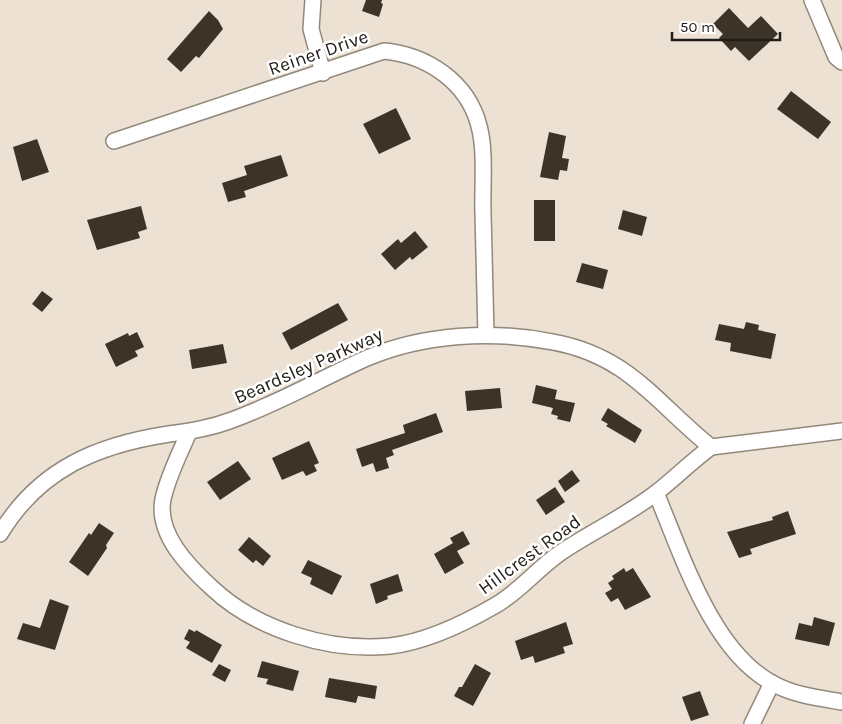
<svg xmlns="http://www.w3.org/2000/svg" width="842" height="724" font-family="Karla,sans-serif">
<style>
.building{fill:#3c3428}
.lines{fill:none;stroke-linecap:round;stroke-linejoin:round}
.street-casing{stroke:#93887b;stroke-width:18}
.street{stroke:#fff;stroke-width:15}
.labels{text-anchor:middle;stroke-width:5;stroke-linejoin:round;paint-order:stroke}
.street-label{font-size:19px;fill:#201c17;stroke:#fff}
</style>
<rect width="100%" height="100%" fill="#ece1d3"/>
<!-- building -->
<g class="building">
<polygon points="366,0 382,0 381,3 383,4 379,17 362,11"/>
<polygon points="729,8 748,28 761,16 778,34 749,61 735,47 731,51 719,38 723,34 713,24"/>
<polygon points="209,11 218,20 223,29 199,58 196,56 181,72 167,59"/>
<polygon points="791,91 831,122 818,139 777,109"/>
<polygon points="396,108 411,139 379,154 363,124"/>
<polygon points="549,132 566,136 562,158 569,159 567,171 560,170 558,180 540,177"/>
<polygon points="37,139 49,172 22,181 13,147"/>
<polygon points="281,155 288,176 244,191 246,197 228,202 222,183 247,175 244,166"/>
<rect x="534" y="200" width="21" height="41"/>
<polygon points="141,206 147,229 138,232 140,238 97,250 87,220"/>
<polygon points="623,210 647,217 642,236 618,229"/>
<polygon points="415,231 428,247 412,260 410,257 395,270 381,254 398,239 401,243"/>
<polygon points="582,263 608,270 603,289 576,282"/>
<polygon points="42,291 53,299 42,312 32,304"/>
<polygon points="338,303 348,320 291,350 282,333"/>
<polygon points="746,322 759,325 758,330 776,334 771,359 730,351 731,343 715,340 719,324 744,329"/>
<polygon points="137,332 144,347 135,351 138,356 116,367 105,344 128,333 129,336"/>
<polygon points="223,344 227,363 192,369 189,350"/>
<polygon points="536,385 557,390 555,399 575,403 570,422 557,419 558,416 551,414 553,408 532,403"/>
<polygon points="500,388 502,408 467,411 465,391"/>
<polygon points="608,408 642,430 635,443 606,426 608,424 601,420"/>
<polygon points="436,413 443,432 392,450 394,455 386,458 389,468 376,472 373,463 362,467 356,449 405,433 403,425"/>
<polygon points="309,441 319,463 314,465 317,471 306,476 303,471 282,480 272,458"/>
<polygon points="238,461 251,479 220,500 207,482"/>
<polygon points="572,470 580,481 565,492 558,481"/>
<polygon points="555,487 565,502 546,515 536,500"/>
<polygon points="788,511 796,534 750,549 752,554 739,558 727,532 773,520 772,517"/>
<polygon points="99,523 114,533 106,545 107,548 88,576 69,562 89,533 91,535"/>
<polygon points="463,531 470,544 457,551 464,563 445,574 434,554 453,543 450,538"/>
<polygon points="249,537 271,556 263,566 256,560 253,563 238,550"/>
<polygon points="308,560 342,576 332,595 310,584 312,578 301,573"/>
<polygon points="624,568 626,572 633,568 651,597 625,610 618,598 611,602 605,593 612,589 608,583 614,579 612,576"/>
<polygon points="398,574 403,591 387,596 388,599 376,604 370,584"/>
<polygon points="50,599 69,606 55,650 17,639 23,623 40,628"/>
<polygon points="814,617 835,623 829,646 795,639 799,623 812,626"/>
<polygon points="566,622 573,644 563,647 565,653 535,663 533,656 521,660 515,641"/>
<polygon points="189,629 195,632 196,630 222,645 212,663 186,648 190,642 184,639"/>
<polygon points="262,661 299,671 293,691 266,684 268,679 257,677"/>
<polygon points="219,664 231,670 225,682 212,675"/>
<polygon points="475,664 491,673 473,706 454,696 459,687 462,687"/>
<polygon points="329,678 377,686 375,699 358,696 356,703 325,697"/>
<polygon points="700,691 709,715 691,721 682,697"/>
</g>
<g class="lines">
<!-- street casing -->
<g class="street-casing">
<g id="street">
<polyline points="313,0 311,29 323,73"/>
<polyline points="812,0 836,57 842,62"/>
<path d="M114,141L384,51C427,55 468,82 479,126C486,151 482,187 483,213C484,254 485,295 486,335"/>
<path d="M189,432C180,453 168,476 163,499C156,534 189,567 212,588C257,630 329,652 390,646C426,642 465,623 496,605C520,591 537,569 560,553C591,532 626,516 656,493C675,478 692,461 711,447"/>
<path d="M656,493C682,554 711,650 772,683C793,695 818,698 842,702"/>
<path d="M0,534C39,469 97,445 169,434C191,431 211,428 232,420C279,403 322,378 367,358C424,334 492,330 553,342C629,356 655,402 711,447L842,431"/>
<polyline points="752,724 772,683"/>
</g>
</g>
<!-- street -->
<use href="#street" class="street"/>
</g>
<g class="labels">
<!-- street labels -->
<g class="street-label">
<text transform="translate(318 52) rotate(-19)" y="7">Reiner Drive</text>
<text transform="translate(308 365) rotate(-24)" y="7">Beardsley Parkway</text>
<text transform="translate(529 554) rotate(-36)" y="7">Hillcrest Road</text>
</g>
</g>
<!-- scale -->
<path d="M672 32v8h108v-8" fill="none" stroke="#201c17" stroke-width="2.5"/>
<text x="680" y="32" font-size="15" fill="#201c17" stroke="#ffffff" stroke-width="4" paint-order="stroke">50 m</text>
</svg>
